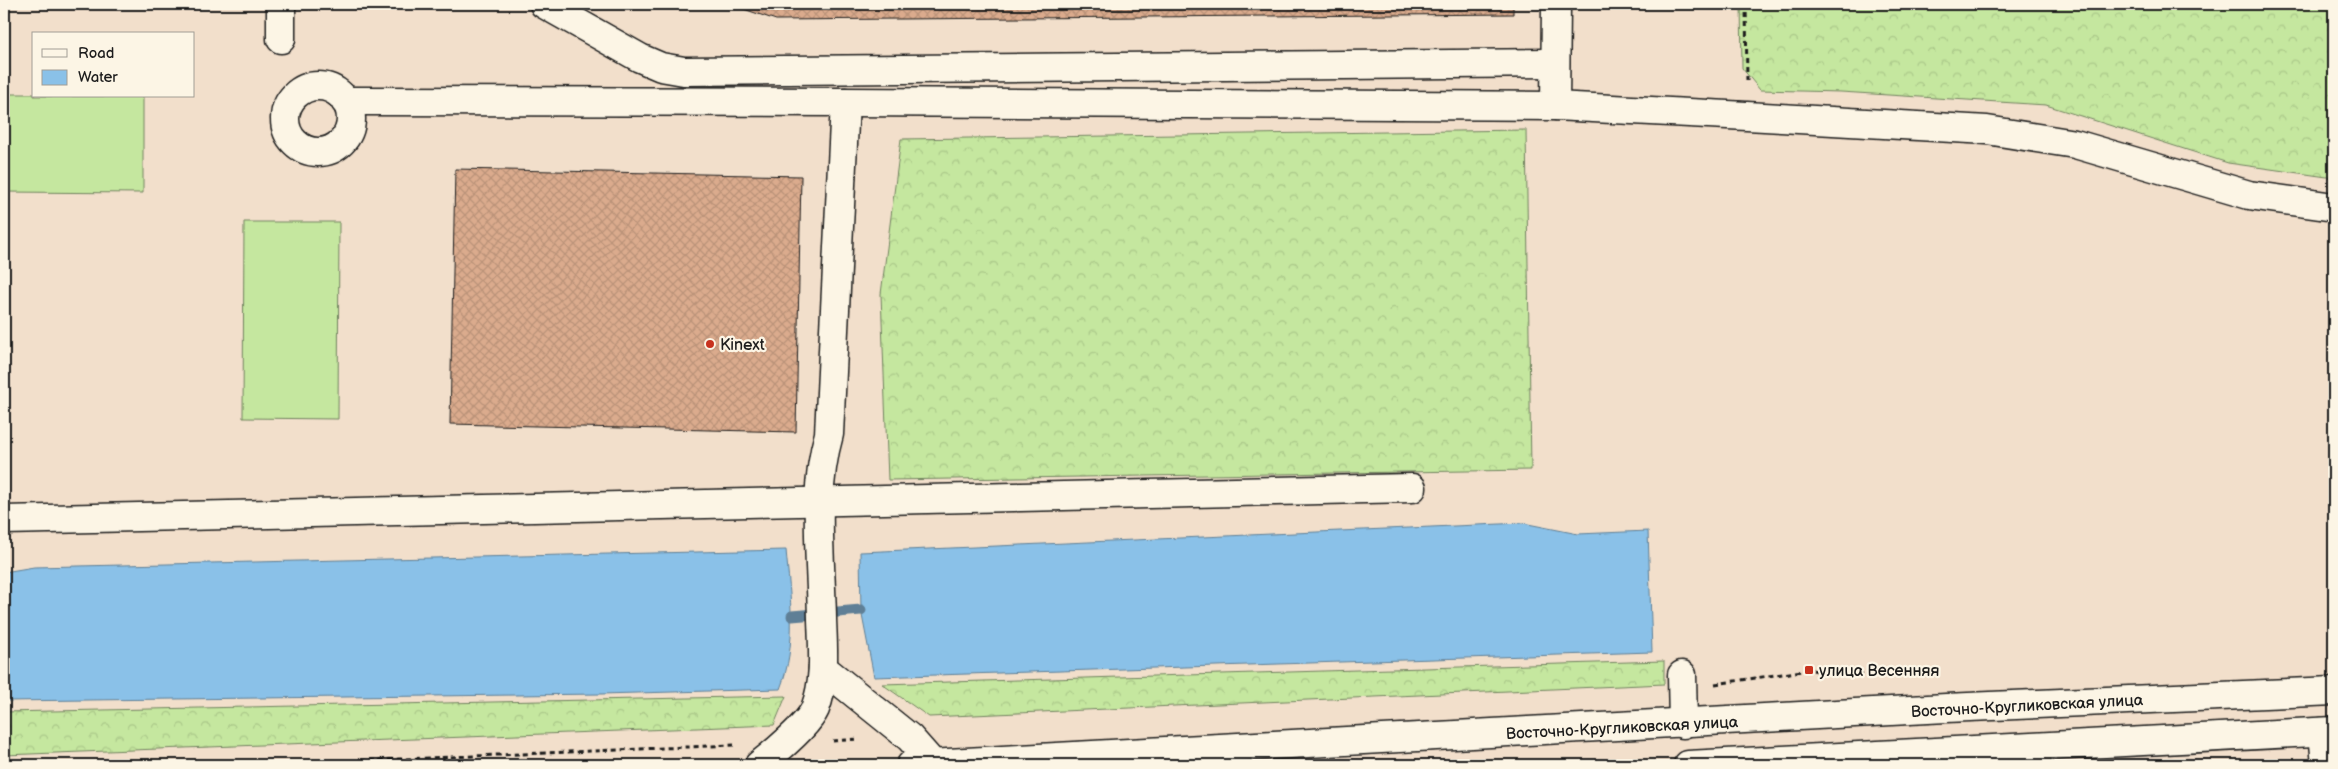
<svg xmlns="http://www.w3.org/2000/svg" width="2338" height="769" font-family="'Balsamiq Sans',sans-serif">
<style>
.grass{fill:#c5e79f;stroke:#70825e}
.forest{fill:url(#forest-crowns);stroke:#70825e}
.water{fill:#8ac1e8;stroke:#5e7f96}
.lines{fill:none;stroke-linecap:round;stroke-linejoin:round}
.stream{stroke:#5e7f96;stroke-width:11}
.building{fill:url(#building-cross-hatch);stroke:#1c1c1c}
.minor-casing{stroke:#1c1c1c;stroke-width:31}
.major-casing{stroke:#1c1c1c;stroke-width:31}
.path{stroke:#1c1c1c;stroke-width:3;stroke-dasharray:5 4;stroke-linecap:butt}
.minor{stroke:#fcf5e5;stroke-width:28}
.major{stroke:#fcf5e5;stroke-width:28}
.poi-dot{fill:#c8321e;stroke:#fcf5e5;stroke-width:2}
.labels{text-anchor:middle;stroke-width:4.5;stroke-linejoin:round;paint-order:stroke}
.poi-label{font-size:16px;fill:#1c1c1c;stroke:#fcf5e5;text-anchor:start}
.street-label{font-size:16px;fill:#1c1c1c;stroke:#fcf5e5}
</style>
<defs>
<pattern id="forest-crowns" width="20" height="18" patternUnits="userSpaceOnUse" patternTransform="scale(1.25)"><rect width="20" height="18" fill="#c5e79f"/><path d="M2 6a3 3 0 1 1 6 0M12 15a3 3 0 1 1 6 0" fill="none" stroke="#a9c688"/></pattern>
<pattern id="building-cross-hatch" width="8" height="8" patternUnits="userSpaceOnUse" patternTransform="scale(1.25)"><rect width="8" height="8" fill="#dbab8d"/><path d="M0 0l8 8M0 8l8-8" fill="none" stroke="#bb9379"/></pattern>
</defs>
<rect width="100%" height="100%" fill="#f2dfcb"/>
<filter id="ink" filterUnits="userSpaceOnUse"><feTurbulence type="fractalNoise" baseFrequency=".02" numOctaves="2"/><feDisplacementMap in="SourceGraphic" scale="10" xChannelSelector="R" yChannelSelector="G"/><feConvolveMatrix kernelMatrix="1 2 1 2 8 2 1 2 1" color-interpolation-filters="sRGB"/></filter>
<g filter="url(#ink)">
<!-- grass -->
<g class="grass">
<polygon points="4,94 34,94 34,96 143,96 143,193 4,192"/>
<polygon points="244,222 339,222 338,419 243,418"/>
</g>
<!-- forest -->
<g class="forest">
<polygon points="1741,4 2334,4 2334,178 2228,163 2046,105 1841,92 1760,90 1742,68"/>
<polygon points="1526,130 1531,470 888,480 881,294 901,139"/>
<polygon points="1664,661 1664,684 929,717 882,684"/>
<polygon points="786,696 774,725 4,755 4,712"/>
</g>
<!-- water -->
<g class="water">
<polygon points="1523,523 1578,534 1648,531 1652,652 874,677 861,610 860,552"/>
<path d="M786,550C790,597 798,644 780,689L601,694L4,701V572L34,567Z"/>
</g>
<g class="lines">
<!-- stream -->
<polyline class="stream" points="792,616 861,610"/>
</g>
<!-- building -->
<g class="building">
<polygon points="729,4 1513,4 1513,14 776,20"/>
<polygon points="455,169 801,176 796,432 450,424"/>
</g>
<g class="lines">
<!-- minor casing -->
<g class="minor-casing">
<g id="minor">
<polyline points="281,4 281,39"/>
<polyline points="544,4 640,58 661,67 684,71 1555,63"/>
<circle cx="318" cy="119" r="33"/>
<polyline points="345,101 845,102 1555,106 1747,116 1987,130 2075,144 2249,195 2334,207"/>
<polyline points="1555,106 1556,4"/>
<polyline points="4,520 1412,488"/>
<polyline points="823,668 910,738 933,764"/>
<polyline points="1682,675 1683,724"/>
<polyline points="2323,732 2326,765"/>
<path d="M759,765C773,754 808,725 815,709C826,680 823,649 822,619C821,558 812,493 829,434L845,102"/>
</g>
</g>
<!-- major casing -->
<g class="major-casing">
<g id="major">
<polyline points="911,765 1946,708 2334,691"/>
<polyline points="1688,765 2334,731"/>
</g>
</g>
<!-- path -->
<g class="path">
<polyline points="1746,4 1747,83"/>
<polyline points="1715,684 1809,670 1895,676"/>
<polyline points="833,741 859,739"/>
<polyline points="262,765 734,745"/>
</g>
<!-- minor -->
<use href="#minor" class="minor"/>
<!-- major -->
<use href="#major" class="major"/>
</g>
</g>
<!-- markers -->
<g class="poi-dot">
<circle cx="710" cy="344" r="5"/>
<rect x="1804" y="665" width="10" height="10" rx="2.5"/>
</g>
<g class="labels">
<!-- poi labels -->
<g class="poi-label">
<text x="720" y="350">Kinext</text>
<text x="1819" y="676">улица Весенняя</text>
</g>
<!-- street labels -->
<g class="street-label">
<text transform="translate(2027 705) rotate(-3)" y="6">Восточно-Кругликовская улица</text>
<text transform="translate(1622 727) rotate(-3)" y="6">Восточно-Кругликовская улица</text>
</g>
</g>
<!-- margin -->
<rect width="2338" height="769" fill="none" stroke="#fcf5e5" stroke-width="20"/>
<rect x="10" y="10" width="2318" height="749" fill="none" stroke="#1c1c1c" stroke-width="2" filter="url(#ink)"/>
<!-- legend -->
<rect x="32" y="32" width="162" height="65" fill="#fcf5e5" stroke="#a29e95"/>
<rect x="42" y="49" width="25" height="8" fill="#fcf5e5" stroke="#a29e95"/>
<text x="78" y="58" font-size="15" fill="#1c1c1c">Road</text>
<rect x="42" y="70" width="25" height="15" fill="#8ac1e8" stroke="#a29e95"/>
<text x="78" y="82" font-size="15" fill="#1c1c1c">Water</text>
</svg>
